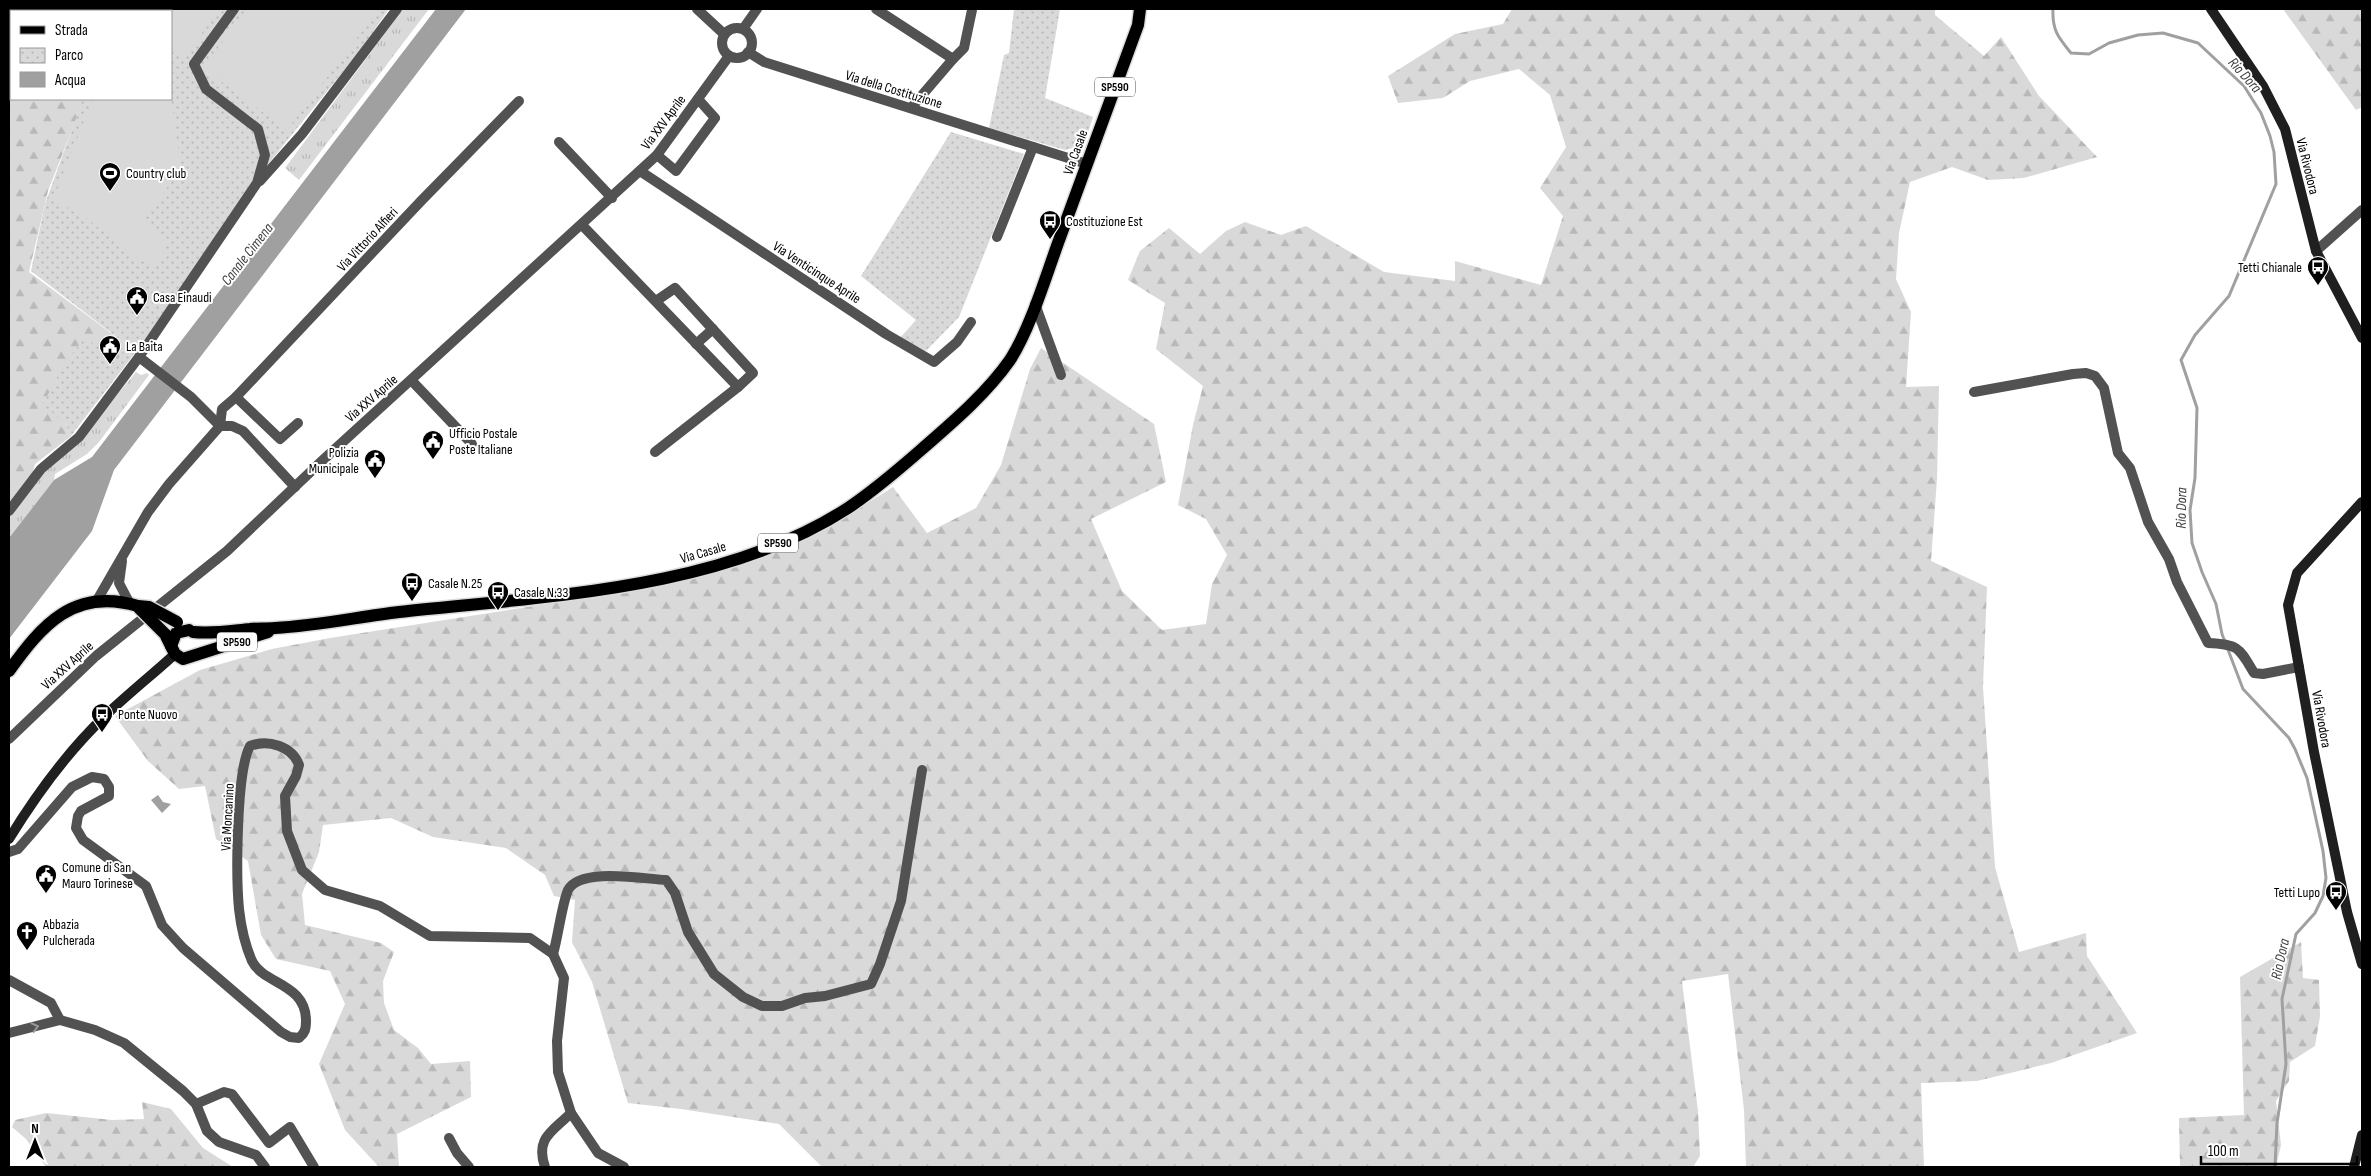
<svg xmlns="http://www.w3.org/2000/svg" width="2371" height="1176" font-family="'Sofia Sans Condensed',sans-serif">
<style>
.grass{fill:url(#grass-tufts)}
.forest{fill:url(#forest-firs)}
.park{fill:url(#park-dots)}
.pitch{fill:#d9d9d9}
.water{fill:#a0a0a0}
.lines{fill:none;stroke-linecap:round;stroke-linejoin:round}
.stream{stroke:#a0a0a0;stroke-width:3}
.primary-casing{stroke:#dbdbdb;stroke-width:15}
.street{stroke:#525252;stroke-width:10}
.secondary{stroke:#1f1f1f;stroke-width:10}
.primary{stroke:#000;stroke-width:12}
.primary-bridge-casing{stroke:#dbdbdb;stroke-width:15;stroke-linecap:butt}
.primary-bridge{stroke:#000;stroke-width:12}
.oneway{stroke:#979797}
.labels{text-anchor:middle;stroke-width:4;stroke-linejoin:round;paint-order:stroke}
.shield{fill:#fff;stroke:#4c4c4c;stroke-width:1}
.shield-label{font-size:12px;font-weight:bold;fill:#000}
.street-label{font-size:14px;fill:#000;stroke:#fff}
.poi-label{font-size:14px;fill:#000;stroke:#fff;text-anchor:start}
.water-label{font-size:15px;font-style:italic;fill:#414141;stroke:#fff}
</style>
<defs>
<pattern id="grass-tufts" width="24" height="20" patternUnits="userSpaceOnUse" patternTransform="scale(1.25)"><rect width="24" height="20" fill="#d9d9d9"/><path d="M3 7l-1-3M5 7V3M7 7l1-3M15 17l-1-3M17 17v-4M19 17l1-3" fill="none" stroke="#b8b8b8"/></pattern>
<pattern id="forest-firs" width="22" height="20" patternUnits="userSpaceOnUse" patternTransform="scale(1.25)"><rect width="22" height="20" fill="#d9d9d9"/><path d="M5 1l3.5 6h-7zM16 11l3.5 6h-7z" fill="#b8b8b8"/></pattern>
<pattern id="park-dots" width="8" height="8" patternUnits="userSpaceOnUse" patternTransform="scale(1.25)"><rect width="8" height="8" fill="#d9d9d9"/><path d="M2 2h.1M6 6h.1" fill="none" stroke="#b8b8b8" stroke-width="1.8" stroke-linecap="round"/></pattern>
</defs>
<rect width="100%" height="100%" fill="#fff"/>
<!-- grass -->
<g class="grass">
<polygon points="403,9 429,9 299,180 285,168"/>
<polygon points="136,372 141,375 147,373 149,375 99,442 87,454 55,474 54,480 9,538 9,517 31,488 32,484 82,437"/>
</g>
<!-- forest -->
<g class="forest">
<polygon points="9,9 121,9 120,11 11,11 11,99 84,99 48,191 29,272 127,345 118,360 66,423 70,437 35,464 32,475 9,506"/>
<path d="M1512,9H1935V15L1984,56L2001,37L2039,96L2097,157L2024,178L1988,180L1952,167L1910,182L1899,233L1896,279L1911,312L1906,387L1939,386L1937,479L1931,561L1987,587L1983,687L1995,867L2019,952L2086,933L2087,956L2137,1033L2051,1063L1977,1081L1921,1083L1924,1167H1746L1744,1110L1728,974L1682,981L1698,1111L1700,1156L1693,1167H822L779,1124L681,1109L628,1103L592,982L572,942L575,900L554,896L545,875L506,848L433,837L391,818L323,825L319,852L302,894L305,925L381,943L394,952L383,981L384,1003L394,1030L418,1048L431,1064L470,1061L471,1097L397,1134L399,1167H379L345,1130L319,1064L345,1004L330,971L276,959L261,935L248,861L216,839L205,786L179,789L148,761L115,716L200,670L272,649L330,638L661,586C706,576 751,562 793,544C828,529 861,507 893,487L927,533L976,508L1001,465L1030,369L1041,348L1154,424L1166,482L1091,519L1122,591L1162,630L1206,624L1212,584L1227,555L1206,519L1178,505L1193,425L1203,386L1156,349L1165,303L1128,280L1140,251L1169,228L1200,254L1226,231L1245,222L1281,235L1306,226L1384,272L1455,281V261L1541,285L1563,216L1540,188L1566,147L1550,95L1519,69L1470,81L1443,98L1398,103L1388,76L1455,34L1503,24Z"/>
<polygon points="2283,9 2362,9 2362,107 2356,110"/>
<polygon points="2301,942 2303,978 2319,980 2320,1016 2315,1046 2290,1062 2289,1081 2276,1101 2281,1145 2276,1167 2180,1167 2179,1118 2244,1115 2240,977"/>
<polygon points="142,1102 171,1109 203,1148 233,1167 46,1167 26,1139 12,1127 15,1120 46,1113 112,1120 144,1119"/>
</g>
<!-- park -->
<g class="park">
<polygon points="119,9 389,9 358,53 252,184 148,336 70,437 66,423 42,405 67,360 85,338 118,359 127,345 31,271 45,204 83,99 171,99 171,11 118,11"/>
<polygon points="1014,9 1060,9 1045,98 1093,117 1084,145 1065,150 989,128 1004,55 1009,53"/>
<polygon points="951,132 1024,154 959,317 926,351 900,338 916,320 861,276"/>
</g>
<!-- pitch -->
<g class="pitch">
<polygon points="137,9 219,9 184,59 171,50 171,11 135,11"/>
<polygon points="247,9 379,9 287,130 203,68"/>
<polygon points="93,99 171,99 181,168 144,220 169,240 158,266 138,260 77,210 53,204 60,181"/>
</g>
<!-- water -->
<g class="water">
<polygon points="436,9 466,9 114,470 92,531 9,639 9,538 54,480 92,457"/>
<polygon points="158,795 163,802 171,804 162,813 151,800"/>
</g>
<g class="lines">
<!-- stream -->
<path class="stream" d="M2053,9C2052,30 2058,37 2071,53L2089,54L2109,43L2138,35L2163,33L2198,43L2244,86L2261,113L2270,136L2274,152L2276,184L2229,296L2195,335L2181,360L2197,408L2195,478L2190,510L2192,543L2202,572L2216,604L2222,634L2243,689L2289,738L2295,749L2307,778L2323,851L2326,878L2323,896L2315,913L2296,934L2282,999L2286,1064L2277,1123L2275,1167"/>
<!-- primary casing -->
<g class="primary-casing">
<g id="primary">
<path d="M193,632C213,634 230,631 250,629C258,628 266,629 275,628C316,626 358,617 399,612C546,596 722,590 848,508C875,490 898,470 922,449C953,422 986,394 1010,360C1030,329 1045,279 1058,243C1084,171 1111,98 1138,25L1140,9"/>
<polyline points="165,634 175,654 183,659 268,632"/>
<polyline points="171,646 176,633 189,630"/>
<path d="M9,671C42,625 74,587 138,606"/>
</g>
</g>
<!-- street -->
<g class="street">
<polyline points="697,9 724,34"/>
<polyline points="876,9 953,59 911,108"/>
<circle cx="737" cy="43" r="15"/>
<polyline points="743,29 757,9"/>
<polyline points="748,52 764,62 1087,164"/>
<polyline points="953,59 964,48 972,10"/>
<polyline points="559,142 612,198"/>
<polyline points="657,155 676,171 715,118 698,99"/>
<polyline points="640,171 886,334 934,362 957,342 971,322"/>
<polyline points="260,181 302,134 397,9"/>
<polyline points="582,225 738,387 655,452"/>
<polyline points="997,237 1033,147"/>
<polyline points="2316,251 2362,210"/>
<polyline points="656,301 675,288 753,373 738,387"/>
<polyline points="1035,304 1061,375"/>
<polyline points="696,344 713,329"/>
<polyline points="139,357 191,397 220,426 232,426 243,431 295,487"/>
<polyline points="412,381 472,444"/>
<path d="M1974,392L2073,374L2086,373L2095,376L2104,388L2118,453L2130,468L2148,522L2169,559L2177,582L2208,643C2239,644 2239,648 2254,673L2263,674L2299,667"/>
<polyline points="236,397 280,439 298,423"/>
<polyline points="9,511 41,469 79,437 139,357 257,183 265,155 258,129 206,89 194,64 234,9"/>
<polyline points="122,561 119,583 130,604"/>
<polyline points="96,602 148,512 169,484 220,426 222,409 236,397 421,201 519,101"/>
<polyline points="9,739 96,656 227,551 323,460 657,155 729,56"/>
<path d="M9,852L18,849L72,787L92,777L104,779L109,787V796L81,811L78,816L76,828L83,840L146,886L162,925L183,948L281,1032L290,1037L299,1038C305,1033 306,1029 306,1021C306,983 264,985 252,961C245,945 241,927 239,909C236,877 236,772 250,746C268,739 292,746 299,765L296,776L285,796L287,831L302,870L325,890L380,906L430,936L530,938L553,954L564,978L557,1041L558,1072L571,1113L598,1153L624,1167"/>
<path d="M553,954C558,937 562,904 568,890C580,867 644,879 666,880L675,893L688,932L714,974L743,997L762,1006H782L805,998L825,996L871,984L880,964L901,901L922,770"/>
<polyline points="9,980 51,1003 60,1020"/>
<polyline points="9,1033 60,1020 95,1030 124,1043 183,1091 196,1104 207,1131 219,1142 256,1155 265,1167"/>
<polyline points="196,1104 224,1092 232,1094 269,1143 290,1127 314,1167"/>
<polyline points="449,1138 457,1153 469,1167"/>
<path d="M545,1167C535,1138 552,1132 571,1113"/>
</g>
<!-- secondary -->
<g class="secondary">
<polyline points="2211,9 2263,86 2285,129 2316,251 2362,338"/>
<polyline points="2362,502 2297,573 2288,605 2314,752 2347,912 2362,964"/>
<path d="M9,839C36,795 68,751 106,715C128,694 152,675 175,654"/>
<polyline points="2354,1167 2362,1135"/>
</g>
<!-- primary -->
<use href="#primary" class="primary"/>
<!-- primary-bridge casing -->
<g class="primary-bridge-casing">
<g id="primary-bridge">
<polyline points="138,606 149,607 177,622"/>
<polyline points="139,608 165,634"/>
</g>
</g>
<!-- primary-bridge -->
<use href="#primary-bridge" class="primary-bridge"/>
</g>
<!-- one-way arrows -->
<defs><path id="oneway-chevron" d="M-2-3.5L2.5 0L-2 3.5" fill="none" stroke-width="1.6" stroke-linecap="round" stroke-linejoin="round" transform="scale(1.25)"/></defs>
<use class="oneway" href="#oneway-chevron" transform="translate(35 1027) rotate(-14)"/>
<!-- icons -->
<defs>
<g id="stadium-pin" transform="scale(1.125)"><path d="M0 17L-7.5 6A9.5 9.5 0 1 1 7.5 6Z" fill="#000" stroke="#fff"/><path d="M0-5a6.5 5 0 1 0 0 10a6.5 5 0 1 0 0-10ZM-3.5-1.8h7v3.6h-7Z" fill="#fff"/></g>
<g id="bus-pin" transform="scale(1.125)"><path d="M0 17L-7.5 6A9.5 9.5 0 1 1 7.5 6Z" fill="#000" stroke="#fff"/><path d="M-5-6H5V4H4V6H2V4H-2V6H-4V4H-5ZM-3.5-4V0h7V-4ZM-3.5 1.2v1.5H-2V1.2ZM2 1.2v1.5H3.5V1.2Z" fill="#fff"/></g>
<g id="civic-pin" transform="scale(1.125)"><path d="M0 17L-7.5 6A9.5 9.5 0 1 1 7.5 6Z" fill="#000" stroke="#fff"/><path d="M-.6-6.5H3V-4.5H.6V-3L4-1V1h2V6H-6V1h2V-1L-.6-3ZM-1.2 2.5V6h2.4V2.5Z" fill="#fff"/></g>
<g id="church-pin" transform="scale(1.125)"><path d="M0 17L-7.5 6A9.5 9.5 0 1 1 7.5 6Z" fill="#000" stroke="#fff"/><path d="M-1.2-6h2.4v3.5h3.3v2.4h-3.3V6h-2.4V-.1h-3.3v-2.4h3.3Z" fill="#fff"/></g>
</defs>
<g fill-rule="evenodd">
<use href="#stadium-pin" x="110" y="173"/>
<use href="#bus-pin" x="1050" y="221"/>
<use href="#bus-pin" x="2318" y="267"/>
<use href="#civic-pin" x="137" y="297"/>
<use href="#civic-pin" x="110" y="346"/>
<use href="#civic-pin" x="433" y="441"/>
<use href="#civic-pin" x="375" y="460"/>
<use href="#bus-pin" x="412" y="583"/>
<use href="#bus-pin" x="498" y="592"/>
<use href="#bus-pin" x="102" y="714"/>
<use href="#civic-pin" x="46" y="875"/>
<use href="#bus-pin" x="2336" y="892"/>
<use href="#church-pin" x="27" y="932"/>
</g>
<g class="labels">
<!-- shield labels -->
<g class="shield">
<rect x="1095" y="77.5" width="40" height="19" rx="4"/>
<rect x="758" y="533.5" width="40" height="19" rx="4"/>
<rect x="217" y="632.5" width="40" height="19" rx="4"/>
</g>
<g class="shield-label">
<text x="1115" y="91">SP590</text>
<text x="778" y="547">SP590</text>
<text x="237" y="646">SP590</text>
</g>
<!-- street labels -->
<g class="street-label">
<text transform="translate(894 89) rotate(17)" y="5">Via della Costituzione</text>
<text transform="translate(663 122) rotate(-53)" y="5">Via XXV Aprile</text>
<text transform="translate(1075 152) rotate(-70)" y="5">Via Casale</text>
<text transform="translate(2308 166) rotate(76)" y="5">Via Rivodora</text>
<text transform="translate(367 239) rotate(-47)" y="5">Via Vittorio Alfieri</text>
<text transform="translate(817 272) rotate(33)" y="5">Via Venticinque Aprile</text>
<text transform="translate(371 398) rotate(-41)" y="5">Via XXV Aprile</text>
<text transform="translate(703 552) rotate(-16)" y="5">Via Casale</text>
<text transform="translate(67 665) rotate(-42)" y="5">Via XXV Aprile</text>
<text transform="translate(2322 719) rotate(80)" y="5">Via Rivodora</text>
<text transform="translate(227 817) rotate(-87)" y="5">Via Moncanino</text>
</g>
<!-- poi labels -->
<g class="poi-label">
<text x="126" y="178">Country club</text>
<text x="1066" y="226">Costituzione Est</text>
<text x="2302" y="272" text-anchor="end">Tetti Chianale</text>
<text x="153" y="302">Casa Einaudi</text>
<text x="126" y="351">La Baita</text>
<text x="449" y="438">Ufficio Postale<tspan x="449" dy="16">Poste Italiane</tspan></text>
<text x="359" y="457" text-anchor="end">Polizia<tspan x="359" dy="16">Municipale</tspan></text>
<text x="428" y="588">Casale N.25</text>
<text x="514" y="597">Casale N.33</text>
<text x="118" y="719">Ponte Nuovo</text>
<text x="62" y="872">Comune di San<tspan x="62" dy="16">Mauro Torinese</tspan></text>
<text x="2320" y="897" text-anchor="end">Tetti Lupo</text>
<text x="43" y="929">Abbazia<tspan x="43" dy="16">Pulcherada</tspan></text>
</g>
<!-- water labels -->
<g class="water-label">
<text transform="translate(2245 75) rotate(48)" y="5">Rio Dora</text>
<text transform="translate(247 254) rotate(-52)" y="5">Canale Cimena</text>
<text transform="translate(2181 508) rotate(-89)" y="5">Rio Dora</text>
<text transform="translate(2280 959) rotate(-78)" y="5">Rio Dora</text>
</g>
</g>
<!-- border -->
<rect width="2371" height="1176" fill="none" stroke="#000000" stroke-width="20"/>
<!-- legend -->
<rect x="10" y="10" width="162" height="90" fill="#ffffff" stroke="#999999"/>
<rect x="20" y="26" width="25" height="8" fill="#000000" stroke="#999999"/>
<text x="55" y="35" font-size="15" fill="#000000">Strada</text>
<rect x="20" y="48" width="25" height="15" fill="url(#park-dots)" stroke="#999999"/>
<text x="55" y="60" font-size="15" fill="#000000">Parco</text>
<rect x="20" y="72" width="25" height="15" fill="#a0a0a0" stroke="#999999"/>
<text x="55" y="85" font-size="15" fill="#000000">Acqua</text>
<!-- north arrow -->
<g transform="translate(35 1141)" stroke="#ffffff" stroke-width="4" paint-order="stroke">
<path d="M0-4L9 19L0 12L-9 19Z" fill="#000000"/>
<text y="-8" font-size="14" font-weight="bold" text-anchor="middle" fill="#000000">N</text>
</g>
<!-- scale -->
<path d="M2201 1156v8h156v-8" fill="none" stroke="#000000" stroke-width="2.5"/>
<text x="2208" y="1156" font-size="15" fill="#000000" stroke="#ffffff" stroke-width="4" paint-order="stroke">100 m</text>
</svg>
